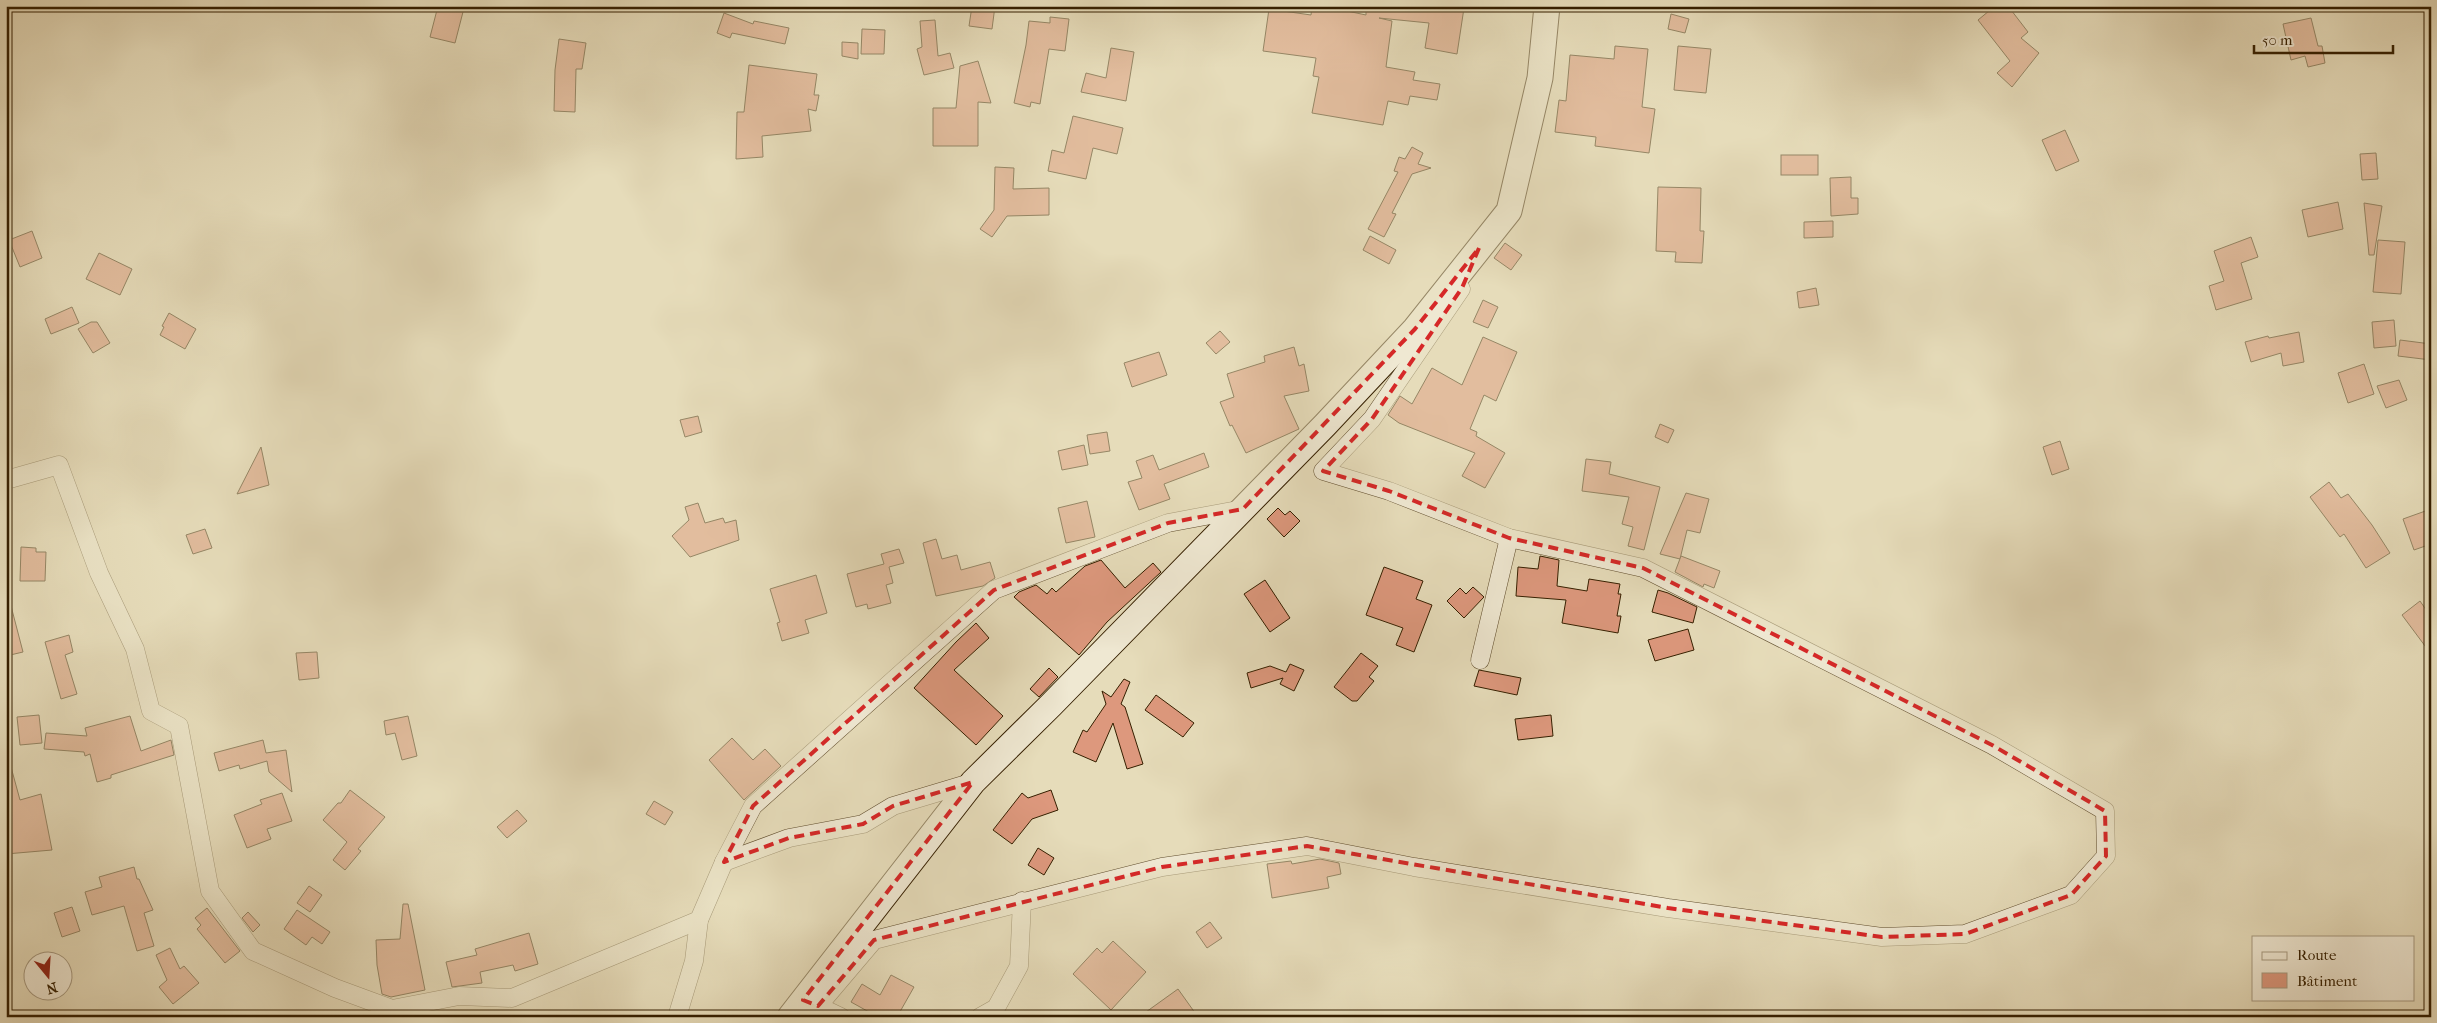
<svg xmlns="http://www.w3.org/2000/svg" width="2437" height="1023" font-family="'IM FELL French Canon',serif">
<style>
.building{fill:#dd987d;stroke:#351f00}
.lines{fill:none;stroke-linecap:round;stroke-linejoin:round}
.street-casing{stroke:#614e2e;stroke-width:19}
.secondary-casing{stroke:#351f00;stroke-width:27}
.street{stroke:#efe8d2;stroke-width:18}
.secondary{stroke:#efe8d2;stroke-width:25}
.marked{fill:none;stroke:#d62828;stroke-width:4;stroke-dasharray:10 6;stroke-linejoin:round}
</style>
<rect width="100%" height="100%" fill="#e6dcba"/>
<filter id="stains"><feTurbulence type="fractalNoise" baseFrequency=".004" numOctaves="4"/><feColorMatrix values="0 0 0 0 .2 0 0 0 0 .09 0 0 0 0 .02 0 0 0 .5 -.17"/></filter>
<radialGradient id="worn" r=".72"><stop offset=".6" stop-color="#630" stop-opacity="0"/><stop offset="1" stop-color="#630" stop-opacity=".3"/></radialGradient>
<!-- building -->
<g class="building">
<polygon points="438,6 464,8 455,43 430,37"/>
<polygon points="972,6 995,6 992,29 969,26"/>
<polygon points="1312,6 1348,6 1347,11 1366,15 1366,6 1464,8 1457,54 1425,48 1429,23 1379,18 1392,21 1386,67 1415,72 1413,80 1440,84 1437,100 1410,96 1408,105 1388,101 1383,125 1312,113 1319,77 1313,76 1316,58 1263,51 1269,9 1311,15"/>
<polygon points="1995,6 2008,6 2028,32 2021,38 2039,53 2012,87 1997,73 2010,61 1978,20"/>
<polygon points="724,13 753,24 754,21 789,28 785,44 732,33 730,38 717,33"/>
<polygon points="1671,14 1689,19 1685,33 1668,29"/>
<polygon points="1050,17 1069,19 1065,51 1049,49 1040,104 1031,102 1030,107 1014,103 1026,45 1029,21 1050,23"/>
<polygon points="2311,18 2318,46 2322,46 2325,63 2308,67 2305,56 2291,60 2283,24"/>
<polygon points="935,20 938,56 950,53 954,68 924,75 917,49 922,47 920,21"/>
<polygon points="862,29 885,30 884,54 861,54"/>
<polygon points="559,39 586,43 582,69 576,69 575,112 554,111 555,70"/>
<polygon points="842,42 858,43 858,59 842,56"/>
<polygon points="1615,46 1648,49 1642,107 1655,109 1649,153 1595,146 1596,137 1555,132 1559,100 1566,101 1570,55 1614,59"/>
<polygon points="1678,46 1711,49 1706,93 1674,90"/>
<polygon points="1111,48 1134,52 1126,101 1081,92 1086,73 1106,78"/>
<polygon points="978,61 991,103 978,102 978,146 933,146 933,108 956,108 960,66"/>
<polygon points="749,65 817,74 814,95 819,95 816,111 808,109 811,131 762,136 763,157 736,159 737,112 744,112"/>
<polygon points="1073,116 1123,128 1117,154 1093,148 1086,179 1048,171 1052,150 1064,153"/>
<polygon points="2065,130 2079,161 2056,171 2042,140"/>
<polygon points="1412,147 1423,153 1418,164 1431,168 1412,174 1392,213 1396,214 1384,237 1368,229 1398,172 1394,171 1399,157 1405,159"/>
<polygon points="2376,153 2378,179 2362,180 2360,154"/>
<rect x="1781" y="155" width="37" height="20"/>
<polygon points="995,167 1014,168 1013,189 1049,188 1049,215 1007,216 992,237 980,229 994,210"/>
<polygon points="1851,177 1851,198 1858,198 1858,214 1831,216 1830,178"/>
<polygon points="1658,187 1701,188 1700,231 1704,231 1702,263 1675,262 1676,252 1656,251"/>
<polygon points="2338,202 2343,229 2308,237 2302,210"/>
<polygon points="2364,203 2382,206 2374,255 2369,255"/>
<polygon points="1833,221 1833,237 1804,238 1804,222"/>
<polygon points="32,231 42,258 20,267 9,240"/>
<polygon points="1370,236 1396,250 1389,264 1363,250"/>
<polygon points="2251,237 2258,257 2241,263 2252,299 2216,310 2209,286 2224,281 2214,251"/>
<polygon points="2378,240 2405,242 2401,294 2373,292"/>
<polygon points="1505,243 1522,255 1511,270 1494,258"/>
<polygon points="99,253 132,269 120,295 86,279"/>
<polygon points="1816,288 1819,305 1799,308 1797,292"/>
<polygon points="1483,300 1498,307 1488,328 1473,322"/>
<polygon points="72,307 79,323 51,334 45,319"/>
<polygon points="169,313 196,329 185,349 160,335 164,327 162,326"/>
<polygon points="2394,320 2396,346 2374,348 2372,322"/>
<polygon points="91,322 97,322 110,343 93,353 78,329"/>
<polygon points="1220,331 1230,342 1216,354 1206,343"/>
<polygon points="2299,332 2304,362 2283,366 2281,353 2251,362 2245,342 2268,336 2269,338"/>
<polygon points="1483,337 1517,352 1496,401 1484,395 1470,429 1477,432 1476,436 1505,453 1485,488 1462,476 1475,453 1399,423 1388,415 1400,396 1412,404 1432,368 1462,385"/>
<polygon points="2400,340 2431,344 2431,360 2398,356"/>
<polygon points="1294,347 1299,366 1304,364 1309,391 1284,396 1299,429 1246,453 1232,425 1230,426 1220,402 1234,397 1227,374 1265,362 1264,356"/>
<polygon points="1159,352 1167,375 1132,387 1124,363"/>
<polygon points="2364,364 2374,394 2348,403 2338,373"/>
<polygon points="2399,380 2407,400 2386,408 2377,386"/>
<polygon points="698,416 702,432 685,437 680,420"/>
<polygon points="1660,424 1674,430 1668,443 1655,437"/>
<polygon points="1107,432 1110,451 1090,454 1087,435"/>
<polygon points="2060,441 2069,469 2052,475 2043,447"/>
<polygon points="1084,445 1088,465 1062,470 1058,451"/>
<polygon points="261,447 269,485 237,494"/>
<polygon points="1204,453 1209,467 1164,484 1170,499 1139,510 1128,482 1142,478 1136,461 1153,455 1159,470"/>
<polygon points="1586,459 1611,462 1609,474 1660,487 1644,550 1628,546 1633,527 1622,524 1629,497 1582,491"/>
<polygon points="2329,482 2341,498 2348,494 2372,525 2390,553 2366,568 2344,534 2340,537 2310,497"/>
<polygon points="1686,493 1709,499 1700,533 1687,530 1680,559 1660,554"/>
<polygon points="1087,501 1095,537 1066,543 1058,508"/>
<polygon points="698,503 705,523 723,518 725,523 736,520 739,540 690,557 672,536 689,520 685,507"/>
<polygon points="1278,508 1285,515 1290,511 1300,521 1284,537 1267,519"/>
<polygon points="2431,509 2431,544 2414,550 2403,519"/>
<polygon points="205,529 212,548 193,554 186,535"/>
<polygon points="936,539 942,559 957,555 961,570 990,562 995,578 983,586 936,596 923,543"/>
<polygon points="21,547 36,548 36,552 46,552 45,581 20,581"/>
<polygon points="899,549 904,563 889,567 893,583 886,585 891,603 868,609 867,604 856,607 847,574 884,564 881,554"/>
<polygon points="1540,556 1559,560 1557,586 1587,591 1589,579 1620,584 1618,594 1621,594 1617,616 1621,616 1618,633 1562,623 1566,600 1516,596 1518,567 1538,569"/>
<polygon points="1681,556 1720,571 1714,588 1704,584 1703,587 1675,572"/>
<polygon points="1101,560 1125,588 1153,563 1161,572 1107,622 1079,655 1014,597 1019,592 1036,585 1047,594 1052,588 1056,592 1085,566"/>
<polygon points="1384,567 1423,581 1416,599 1432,605 1414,652 1396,645 1403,628 1366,615"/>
<polygon points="816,575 827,613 805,620 809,633 782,641 777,623 780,622 770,589"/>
<polygon points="1265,580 1290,618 1270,632 1244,594"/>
<polygon points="1473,587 1484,597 1464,618 1447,601 1460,588 1466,594"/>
<polygon points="1658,590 1668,593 1697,607 1693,623 1652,612"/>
<polygon points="2420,601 2431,617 2431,654 2402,615"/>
<polygon points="11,606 23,652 6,656 6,607"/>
<polygon points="976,623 989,638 954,670 1003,716 976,745 914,688 956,642"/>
<polygon points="1688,629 1694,650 1655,661 1648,640"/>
<polygon points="69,635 73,652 65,655 77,694 61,699 45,642"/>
<polygon points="317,652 319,678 299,680 296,653"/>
<polygon points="1361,653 1378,666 1369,677 1374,681 1357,701 1352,701 1334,687"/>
<polygon points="1290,664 1304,670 1294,691 1280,684 1283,678 1251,688 1247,673 1270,666 1286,672"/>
<polygon points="1049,668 1058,677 1039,697 1030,689"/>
<polygon points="1479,670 1521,678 1517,695 1474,686"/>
<polygon points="1124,679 1130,682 1121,704 1125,707 1143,764 1127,769 1113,723 1096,762 1073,752 1083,730 1087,732 1106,704 1102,691 1111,697"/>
<polygon points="1156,695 1194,723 1183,737 1145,710"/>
<polygon points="39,715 42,743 20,745 17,717"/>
<polygon points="1551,715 1553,736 1518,740 1515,719"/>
<polygon points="130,716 141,751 171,740 174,755 111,775 111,778 97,782 90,754 85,756 84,752 44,749 46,733 87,736 85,728"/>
<polygon points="408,716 417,756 402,760 395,733 386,735 384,721"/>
<polygon points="732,738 753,760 765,749 781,766 744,800 709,760"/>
<polygon points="263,740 266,753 286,750 292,792 269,772 267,761 240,769 239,765 219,771 214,753"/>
<polygon points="6,767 11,767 20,800 41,794 52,850 6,854"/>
<polygon points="350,790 385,817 358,849 361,851 345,870 333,860 347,842 323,820 338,803 341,803"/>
<polygon points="1051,790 1058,810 1032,819 1012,844 993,830 1022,793 1028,798"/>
<polygon points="282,793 292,821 267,829 271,839 247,848 234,815 262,804 260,800"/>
<polygon points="654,801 673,812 665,825 646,814"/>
<polygon points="517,810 527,821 507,838 497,827"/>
<polygon points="1038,848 1054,858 1044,875 1028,865"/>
<polygon points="1320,859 1339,863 1341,874 1327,877 1329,888 1272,898 1267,864 1291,861 1292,864"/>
<polygon points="134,867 137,879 139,879 153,910 144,913 154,946 137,951 124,906 92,915 85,892 102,887 99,877"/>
<polygon points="309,886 322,895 310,912 297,903"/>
<polygon points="403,904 408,904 425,990 391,997 382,994 377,965 376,940 400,939"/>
<polygon points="72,907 80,931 62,937 54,913"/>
<polygon points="207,908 240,951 225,963 197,929 201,925 195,918"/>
<polygon points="297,910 330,932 322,944 312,937 306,945 284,929"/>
<polygon points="248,912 260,925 253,932 242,918"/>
<polygon points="1210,922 1222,938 1207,948 1196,932"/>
<polygon points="529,933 538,964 515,971 513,965 480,972 482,983 452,987 446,962 477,955 475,949"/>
<polygon points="1113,941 1146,972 1111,1010 1073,974 1097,948 1102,953"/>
<polygon points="170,948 180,969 184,966 199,983 173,1004 159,987 167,980 156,955"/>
<polygon points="891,975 914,987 897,1017 878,1017 851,1002 862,984 880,995"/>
<polygon points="1178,989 1198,1017 1139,1017"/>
</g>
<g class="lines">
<!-- street casing -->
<g class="street-casing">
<g id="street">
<polyline points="6,480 59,465 99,573 135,649 151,711 179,726 210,891 253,951 335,988 392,1009 459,996 512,998 699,920"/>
<polyline points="1480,660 1509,538"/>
<polyline points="724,862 789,838 863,824 893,806 973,782"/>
<polyline points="803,1000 818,1006 874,940 1162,867 1307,846 1414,867 1668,908 1882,937 1965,934 2071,895 2106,856 2105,811 1992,745 1643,568 1509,538 1389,491 1323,471 1372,419 1461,289"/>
<polyline points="818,1006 841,1017"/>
<polyline points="677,1017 694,961 699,920 724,862 753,806 994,590 1168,523 1243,509"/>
<polyline points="980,1017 996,1008 1019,966 1022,901"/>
</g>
</g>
<!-- secondary casing -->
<g class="secondary-casing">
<polyline id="secondary" points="790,1017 973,782 1051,705 1325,425 1415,329 1509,211 1540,78 1547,6"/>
</g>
<!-- street -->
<use href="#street" class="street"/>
<!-- secondary -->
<use href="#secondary" class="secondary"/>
</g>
<!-- marked area -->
<path d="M0 0H2437V1023H0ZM1479,248L1462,288L1372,419L1323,471L1389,491L1509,538L1643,568L1992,745L2105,811L2106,856L2071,895L1965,934L1882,937L1668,908L1307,846L1162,867L874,940L818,1006L803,1000L973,782L893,806L863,824L789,838L724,862L753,806L994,590L1168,523L1243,509L1415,329Z" fill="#e6dcba" fill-opacity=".55" fill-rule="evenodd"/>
<path class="marked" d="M1479,248L1462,288L1372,419L1323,471L1389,491L1509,538L1643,568L1992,745L2105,811L2106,856L2071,895L1965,934L1882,937L1668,908L1307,846L1162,867L874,940L818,1006L803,1000L973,782L893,806L863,824L789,838L724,862L753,806L994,590L1168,523L1243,509L1415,329Z"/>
<!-- margin -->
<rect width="2437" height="1023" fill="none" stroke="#e6dcba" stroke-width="25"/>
<rect x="8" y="8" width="2422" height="1008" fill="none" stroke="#351f00" stroke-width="2.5"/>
<rect x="12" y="12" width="2412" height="998" fill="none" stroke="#351f00"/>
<!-- legend -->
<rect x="2252" y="936" width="162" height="65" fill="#efe8d2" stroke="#a5987e"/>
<rect x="2262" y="952" width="25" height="8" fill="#efe8d2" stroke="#a5987e"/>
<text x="2297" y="960" font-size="15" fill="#351f00">Route</text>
<rect x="2262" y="973" width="25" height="15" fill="#dd987d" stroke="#a5987e"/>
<text x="2297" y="986" font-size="15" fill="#351f00">Bâtiment</text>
<!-- north arrow -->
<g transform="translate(48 976) rotate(162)"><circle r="24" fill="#efe8d2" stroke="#a5987e"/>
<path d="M0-4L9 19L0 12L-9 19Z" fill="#8f2418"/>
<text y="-8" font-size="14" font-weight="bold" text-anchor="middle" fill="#351f00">N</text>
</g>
<!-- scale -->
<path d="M2254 45v8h139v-8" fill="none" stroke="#351f00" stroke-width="2.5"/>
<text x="2262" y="45" font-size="15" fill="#351f00" stroke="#efe8d2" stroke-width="4" paint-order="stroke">50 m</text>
<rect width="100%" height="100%" filter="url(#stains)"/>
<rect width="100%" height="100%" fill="url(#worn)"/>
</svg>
